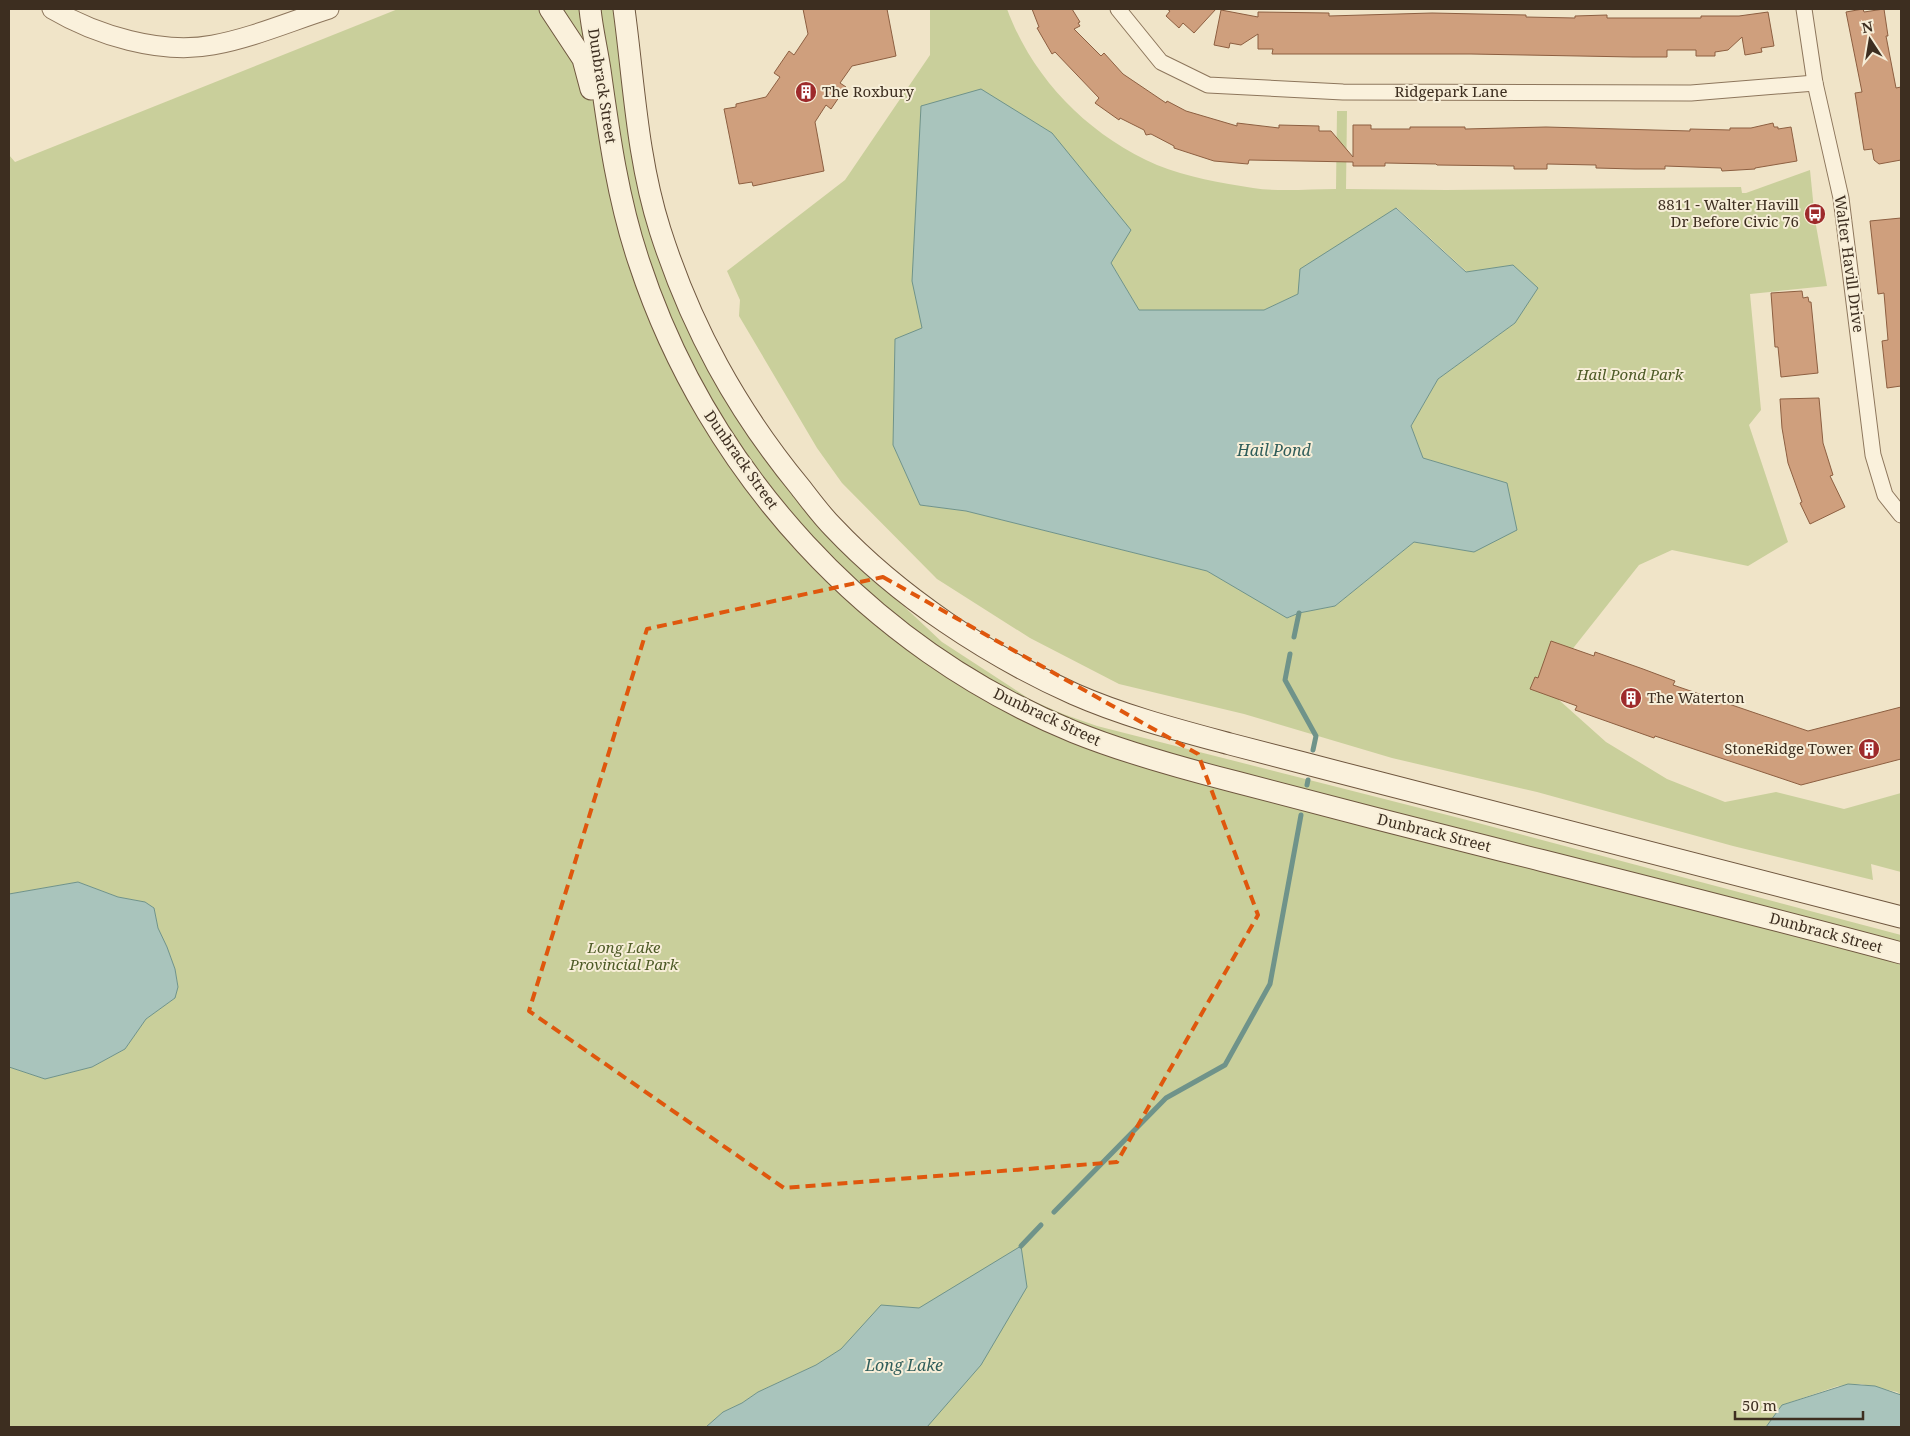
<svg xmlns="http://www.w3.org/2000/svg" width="1910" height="1436" font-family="'Noto Serif',serif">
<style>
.green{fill:#c9cf9b;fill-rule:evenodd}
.water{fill:#a9c4bc;stroke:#6f938a}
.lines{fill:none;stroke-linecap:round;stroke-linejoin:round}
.stream{stroke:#6f938a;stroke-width:5}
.building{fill:#cf9f7d;stroke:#8d5f41}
.minor-casing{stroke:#8d765c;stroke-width:17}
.tertiary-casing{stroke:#8d765c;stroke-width:21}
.secondary-casing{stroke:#6f573f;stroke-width:23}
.minor{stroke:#faf1dc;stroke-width:15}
.tertiary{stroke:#faf1dc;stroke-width:19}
.secondary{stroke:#faf1dc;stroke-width:21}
.marked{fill:none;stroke:#df570d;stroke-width:4;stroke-dasharray:10 6;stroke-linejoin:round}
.labels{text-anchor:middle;stroke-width:4;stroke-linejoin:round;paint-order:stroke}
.street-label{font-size:15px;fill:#3d2e20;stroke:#f7eed8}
.poi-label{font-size:15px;fill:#3d2e20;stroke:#f7eed8;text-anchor:start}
.park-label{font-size:15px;font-style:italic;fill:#4d5a26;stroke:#f7eed8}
.water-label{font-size:16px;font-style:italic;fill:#2f5d5a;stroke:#f7eed8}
</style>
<rect width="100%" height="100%" fill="#f0e4c8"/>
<!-- green -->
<g class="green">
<polygon points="398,9 616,9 688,317 864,569 942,642 1031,700 1063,714 1097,726 1463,819 1901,935 1901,1395 1897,1392 1861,1384 1838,1386 1782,1405 1766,1427 817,1427 841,1349 816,1365 758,1392 742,1403 723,1412 706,1427 9,1427 9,1067 45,1079 92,1067 125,1049 146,1019 175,998 178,986 175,969 167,947 158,928 154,908 145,902 118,897 78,882 9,894 9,155 15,162"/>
<path d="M930,9H1007C1033,79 1088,135 1157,165C1187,177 1221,183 1253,188C1279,192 1310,189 1336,189L1337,111H1347L1346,189L1446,190L1741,187L1742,193H1746L1810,170L1815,220L1827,286L1750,294L1761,410L1749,425L1788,542L1748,566L1672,550L1639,565L1563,661L1559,700L1606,742L1667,779L1725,802L1776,792L1844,809L1901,793V872L1871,864L1873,880L1733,846L1537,792L1392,758L1244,714L1119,684L1030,638L937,579L842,483L817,448L739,316L740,300L727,271L845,180L930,55ZM1397,208L1467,272L1513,265L1515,323L1438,379L1411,426L1423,458L1507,483L1474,552L1414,542L1335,606L1299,613L1288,618L1207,571L966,511L920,505L893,445L895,339L1111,263L1139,310H1264L1298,294Z"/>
</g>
<!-- water -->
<g class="water">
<polygon points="981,89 1052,133 1131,230 1111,263 1139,310 1264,310 1298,294 1300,269 1396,208 1466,272 1513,265 1538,288 1515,323 1438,379 1411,426 1423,458 1507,483 1517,530 1474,552 1414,542 1335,606 1299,613 1287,618 1207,571 966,511 920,505 893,445 895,339 922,328 912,281 921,106"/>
<polygon points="78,882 118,897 145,902 154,908 158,928 167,947 175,969 178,987 175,998 146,1019 125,1049 92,1067 45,1079 9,1067 9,894"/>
<polygon points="1021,1246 1027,1287 981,1365 927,1427 706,1427 723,1412 742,1403 758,1392 816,1365 841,1349 881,1305 919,1308"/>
<polygon points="1848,1384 1875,1386 1901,1395 1901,1427 1766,1427 1782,1405"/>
</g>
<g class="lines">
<!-- stream -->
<g class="stream">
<polyline points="1294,637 1299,613"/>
<polyline points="1290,654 1285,680 1316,736 1313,750"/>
<polyline points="1307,785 1308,780"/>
<polyline points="1054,1212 1166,1098 1225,1065 1270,984 1301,815"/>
<polyline points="1021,1246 1041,1225"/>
</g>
</g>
<!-- building -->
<g class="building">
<polygon points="803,9 887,9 896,56 852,66 840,83 846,87 831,109 826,105 815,122 824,171 753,186 752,182 739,184 724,109 736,107 736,104 766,97 780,77 774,73 789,51 794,55 808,34"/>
<polygon points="1032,9 1072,9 1080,22 1078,23 1080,26 1074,29 1101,56 1104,53 1123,74 1166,103 1167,101 1186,111 1237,126 1237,123 1279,128 1279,125 1319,126 1319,131 1331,131 1353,157 1353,125 1371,125 1371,129 1410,129 1410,127 1465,127 1465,129 1546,127 1690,131 1690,129 1730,130 1730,128 1751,128 1773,123 1774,127 1778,127 1778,129 1791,127 1797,161 1755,168 1755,169 1722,171 1721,168 1665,166 1665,169 1635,169 1596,168 1596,165 1547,164 1547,169 1514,169 1514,166 1437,165 1436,164 1385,163 1385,166 1353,166 1353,162 1249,160 1248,164 1214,161 1174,148 1174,146 1151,134 1146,135 1144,130 1120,118 1119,120 1095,103 1099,98 1055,52 1052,54 1037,28 1039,27"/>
<polygon points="1167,9 1216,9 1194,33 1183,23 1179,28 1166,16 1170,11"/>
<polygon points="1863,9 1864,12 1884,9 1888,36 1886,36 1896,88 1901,87 1901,160 1879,164 1874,160 1872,149 1864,150 1855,93 1862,92 1846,12"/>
<polygon points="1221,10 1258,17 1258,12 1329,13 1329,16 1432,13 1526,15 1526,17 1575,18 1575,16 1607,15 1607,18 1701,18 1701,16 1739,16 1768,12 1774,46 1761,48 1762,52 1745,55 1742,37 1728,50 1715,52 1715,56 1696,56 1696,50 1667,50 1667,57 1633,57 1471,54 1272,54 1273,49 1258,49 1258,34 1241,45 1230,43 1229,48 1214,45"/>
<polygon points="1901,218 1901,386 1887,388 1882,341 1888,340 1884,293 1878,294 1870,221"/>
<polygon points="1802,291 1803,298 1808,297 1809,302 1811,302 1818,373 1781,377 1778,347 1775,347 1771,293"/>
<polygon points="1819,398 1823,443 1833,475 1830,476 1845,507 1810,524 1800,503 1802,502 1788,463 1782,428 1780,399"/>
<polygon points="1551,641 1594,656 1595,652 1643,669 1675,681 1673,685 1808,731 1901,707 1901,759 1801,785 1655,736 1654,738 1575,710 1577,706 1530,689 1535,677 1538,678"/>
</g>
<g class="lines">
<!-- minor casing -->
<g class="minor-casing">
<g id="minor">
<polyline points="1118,9 1161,62 1208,85 1343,92 1691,93 1815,83"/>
<polyline points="1804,9 1815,83 1841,198 1873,455 1885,495 1901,515"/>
</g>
</g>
<!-- tertiary casing -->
<g class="tertiary-casing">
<path id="tertiary" d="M52,9C96,35 161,55 213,45C252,38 291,21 329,9"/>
</g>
<!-- secondary casing -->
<g class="secondary-casing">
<g id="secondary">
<polyline points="550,9 583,59 591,89"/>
<path d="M590,9C592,29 597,50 600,70C609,135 618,200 639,262C708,472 869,648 1074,732C1126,753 1181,768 1236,782C1282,794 1328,806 1374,818C1550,863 1726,906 1901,953"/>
<path d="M624,9C634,83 637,158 660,230C691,327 736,409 800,487C811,501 821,515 833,527C899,597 987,655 1074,694C1124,716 1178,730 1230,744C1278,756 1325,769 1373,781C1549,827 1725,872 1901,917"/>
</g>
</g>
<!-- minor -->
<use href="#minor" class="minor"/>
<!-- tertiary -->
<use href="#tertiary" class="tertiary"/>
<!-- secondary -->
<use href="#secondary" class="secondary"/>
</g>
<!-- marked area -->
<path class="marked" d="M883,577L1198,754L1258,915L1117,1162L784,1188L529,1011L647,629Z"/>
<!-- icons -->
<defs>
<g id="building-disc" transform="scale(1.125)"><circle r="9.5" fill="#9e2a2b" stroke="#f7eed8"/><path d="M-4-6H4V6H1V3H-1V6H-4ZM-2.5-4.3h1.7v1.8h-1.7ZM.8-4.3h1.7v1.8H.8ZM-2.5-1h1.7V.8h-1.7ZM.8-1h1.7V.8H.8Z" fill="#fff"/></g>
<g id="bus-disc" transform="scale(1.125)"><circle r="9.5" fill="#9e2a2b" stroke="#f7eed8"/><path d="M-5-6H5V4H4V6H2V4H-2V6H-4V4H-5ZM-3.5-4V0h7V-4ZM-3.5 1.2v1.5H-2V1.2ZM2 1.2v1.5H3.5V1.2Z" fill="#fff"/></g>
</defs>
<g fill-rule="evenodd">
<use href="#building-disc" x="806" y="92"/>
<use href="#bus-disc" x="1815" y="214"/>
<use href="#building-disc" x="1631" y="698"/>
<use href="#building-disc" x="1869" y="749"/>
</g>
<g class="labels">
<!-- street labels -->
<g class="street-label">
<text transform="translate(602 86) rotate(81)" y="5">Dunbrack Street</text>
<text x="1451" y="97">Ridgepark Lane</text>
<text transform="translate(1849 264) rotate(82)" y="5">Walter Havill Drive</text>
<text transform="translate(741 460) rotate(55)" y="5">Dunbrack Street</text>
<text transform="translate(1047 717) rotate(25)" y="5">Dunbrack Street</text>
<text transform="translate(1434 833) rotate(14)" y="5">Dunbrack Street</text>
<text transform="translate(1826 933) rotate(15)" y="5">Dunbrack Street</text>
</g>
<!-- poi labels -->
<g class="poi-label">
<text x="822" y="97">The Roxbury</text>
<text x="1799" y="210" text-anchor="end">8811 - Walter Havill<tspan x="1799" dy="17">Dr Before Civic 76</tspan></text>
<text x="1647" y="703">The Waterton</text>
<text x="1853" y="754" text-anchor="end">StoneRidge Tower</text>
</g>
<!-- park labels -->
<g class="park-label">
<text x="1630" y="380">Hail Pond Park</text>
<text x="624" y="953">Long Lake<tspan x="624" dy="17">Provincial Park</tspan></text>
</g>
<!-- water labels -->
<g class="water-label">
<text x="1274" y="456">Hail Pond</text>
<text x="904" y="1371">Long Lake</text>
</g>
</g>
<!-- border -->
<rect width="1910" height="1436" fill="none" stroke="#3d2e20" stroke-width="20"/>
<!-- north arrow -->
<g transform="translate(1870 40) rotate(348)" stroke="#f7eed8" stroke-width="4" paint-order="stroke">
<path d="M0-4L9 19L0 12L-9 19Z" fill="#3d2e20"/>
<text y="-8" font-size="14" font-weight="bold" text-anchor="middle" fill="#3d2e20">N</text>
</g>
<!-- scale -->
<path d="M1735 1411v8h128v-8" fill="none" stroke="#3d2e20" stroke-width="2.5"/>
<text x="1742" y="1411" font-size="15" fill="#3d2e20" stroke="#f7eed8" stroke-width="4" paint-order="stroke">50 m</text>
</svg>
